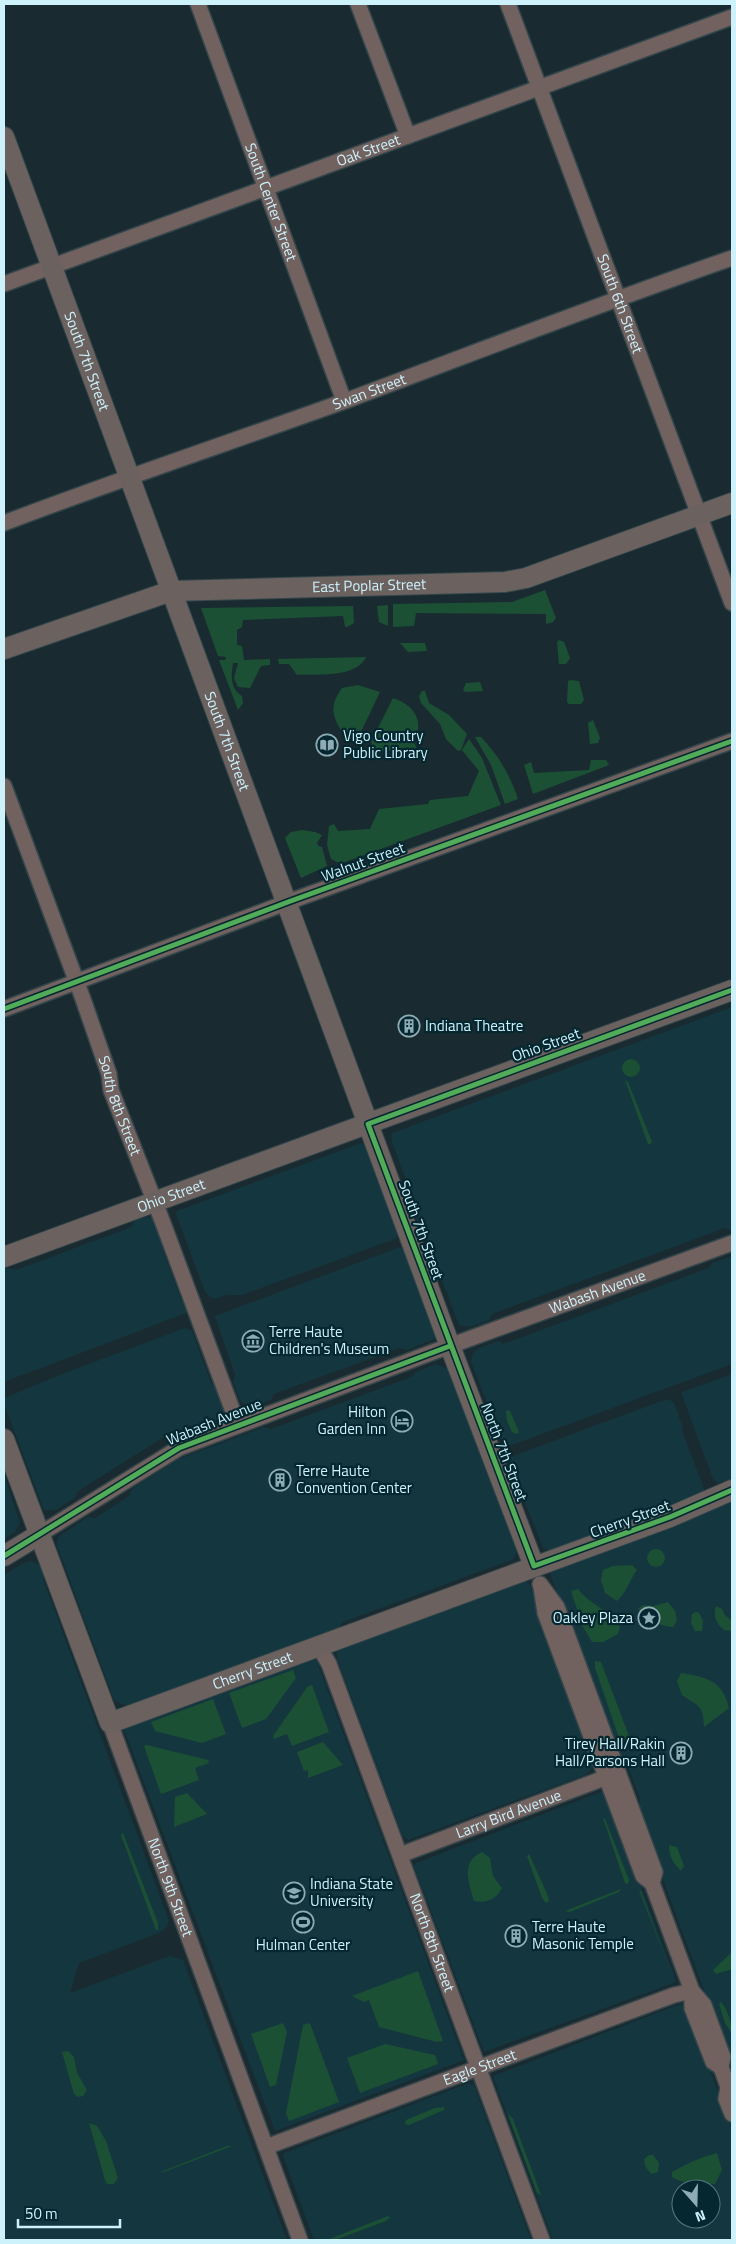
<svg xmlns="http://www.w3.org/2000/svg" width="736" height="2244" font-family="'Titillium Web',sans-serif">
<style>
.built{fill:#14363f;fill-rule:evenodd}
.green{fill:#1b5035}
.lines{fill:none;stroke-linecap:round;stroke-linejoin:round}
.minor-casing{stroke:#34464b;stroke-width:18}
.major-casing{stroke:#34464b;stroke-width:22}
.minor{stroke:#71625f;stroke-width:15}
.major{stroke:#6b6260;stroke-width:20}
.cycleway-casing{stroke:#05272f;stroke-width:8}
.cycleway{stroke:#51ab58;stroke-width:5}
.labels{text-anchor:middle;stroke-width:4.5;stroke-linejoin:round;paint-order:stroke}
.street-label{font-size:15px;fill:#cdf2fc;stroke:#05272f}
.poi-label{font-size:15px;fill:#cdf2fc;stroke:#05272f;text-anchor:start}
</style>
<rect width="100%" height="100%" fill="#192b30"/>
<!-- built -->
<g class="built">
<polygon points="732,1007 732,1231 725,1228 492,1314 489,1320 469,1327 459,1325 421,1225 418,1223 407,1194 409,1188 392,1142 392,1133"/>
<polygon points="361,1143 365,1145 400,1234 395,1239 242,1295 227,1295 214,1299 210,1297 205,1292 176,1214 177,1211"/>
<polygon points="146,1217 154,1218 165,1243 163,1251 182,1302 189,1306 189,1312 4,1382 4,1269 8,1268 16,1270 131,1227 135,1220"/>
<polygon points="400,1247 404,1250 435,1333 434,1339 407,1350 399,1348 274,1394 271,1400 251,1407 241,1402 233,1381 235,1375 215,1316"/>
<polygon points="732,1256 732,1364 512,1445 503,1443 471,1362 473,1353 479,1348 499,1341 503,1344 709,1268 712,1263"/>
<polygon points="185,1328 192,1331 211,1383 216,1385 224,1407 223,1414 217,1420 199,1427 190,1425 162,1438 77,1492 76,1497 56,1510 44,1510 4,1404 4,1398 67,1372"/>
<polygon points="436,1364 448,1369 517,1551 514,1559 343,1622 338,1629 128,1707 114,1700 57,1545 58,1537 88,1517 95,1518 129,1496 133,1488 179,1459 264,1427 271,1429 411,1377 416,1372"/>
<polygon points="732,1374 732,1479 718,1483 713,1479 682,1395 682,1392"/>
<polygon points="667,1399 674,1402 683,1428 682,1431 705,1491 661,1512 650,1509 599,1528 593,1537 551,1551 543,1548 508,1459 510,1457"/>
<polygon points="4,1474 20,1523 15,1532 4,1539"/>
<polygon points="732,1502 732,2066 638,1812 640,1798 627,1765 619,1760 551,1576 551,1571 559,1565"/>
<polygon points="32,1561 40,1565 46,1572 43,1579 169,1921 167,1927 159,1933 79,1963 70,1993 170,1956 183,1960 287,2240 4,2240 4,1575 23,1563"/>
<polygon points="525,1580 530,1585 543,1618 540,1627 552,1658 559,1663 595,1764 594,1767 585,1775 408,1840 403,1836 337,1658 337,1652 340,1647"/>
<polygon points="313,1657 316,1659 464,2060 275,2131 124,1729 125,1726"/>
<polygon points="603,1791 607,1793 676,1981 674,1983 484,2052 414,1866 416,1863"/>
<path d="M680,2004L687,2007L732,2130V2240H553L493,2076ZM681,2189H711V2219H681Z"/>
<polygon points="469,2083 474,2085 531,2240 314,2240 283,2156 284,2153"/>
</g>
<!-- green -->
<g class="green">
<polygon points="545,590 556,618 553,622 546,624 546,614 416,613 414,626 393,627 393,604 512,602"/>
<polygon points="388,605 388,626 379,622 377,606"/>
<path d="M353,606L354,623L347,627H345L343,616L243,620L242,627L237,630V645L242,646L244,660L270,659V665L261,666L250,688L238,687L234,678L238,663H233C231,676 230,689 242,696L243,703L238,710L219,660H225L226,657L218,656L201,608Z"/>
<polygon points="559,640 564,642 570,658 566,664 559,664 557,642"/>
<polygon points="400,643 425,643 427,651 408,652"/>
<path d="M366,657C357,678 317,674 297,675L289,664H279L278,659Z"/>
<polygon points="570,680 579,681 584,700 581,704 569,704 567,702 568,681"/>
<polygon points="480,682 483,691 465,692 463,690 466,683"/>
<path d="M358,685L380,692L358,738H346C334,719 327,709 342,688Z"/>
<polygon points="422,691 425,691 429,703 449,715 467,734 461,750 458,751 446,739 440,724 421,703 419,696"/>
<path d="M393,698C414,705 425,721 414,742L417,749L376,752L371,742Z"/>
<polygon points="593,720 600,738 598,743 590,744 588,723"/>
<path d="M475,737H481C499,756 510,775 518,799L505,804L491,765Z"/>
<polygon points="469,739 482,758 501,805 345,862 339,863 331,859 327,845 329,826 334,824 338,831 370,829 379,809 428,804 430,800 468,796 479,771 462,750"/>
<polygon points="591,760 606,760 609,765 533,794 524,765 531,762 534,773 589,770"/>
<polygon points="302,830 315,832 322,835 317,843 318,846 322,847 327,866 301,878 285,838 291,832"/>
<circle cx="631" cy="1068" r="9"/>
<polygon points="625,1080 628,1082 652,1142 650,1144 648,1144"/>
<polygon points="506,1410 510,1411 519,1432 517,1434 512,1432 507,1421"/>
<circle cx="656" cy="1558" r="9"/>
<path d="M632,1565L637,1570C629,1581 627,1592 617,1601L605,1593L601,1580L603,1570L613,1566Z"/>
<path d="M578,1589C589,1604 610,1610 620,1627L618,1634L603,1642H592L583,1627L571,1591Z"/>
<path d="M668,1602L675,1611L677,1621L673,1627C661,1627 646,1618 638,1609L643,1605L654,1606Z"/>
<path d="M716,1606L722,1609L725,1615L732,1621V1631L724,1630C716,1623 713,1617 716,1606Z"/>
<polygon points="696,1612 699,1613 703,1621 702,1631 695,1631 691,1623 692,1614"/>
<polygon points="595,1661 601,1662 629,1736 629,1741 625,1744 619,1738 595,1668"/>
<polygon points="293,1670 296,1678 266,1719 242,1728 229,1693"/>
<path d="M681,1673C707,1677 723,1681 729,1708L704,1727C703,1704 699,1707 682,1695L677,1681Z"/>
<polygon points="312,1685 329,1732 292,1746 287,1734 274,1739 273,1736 308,1686"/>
<polygon points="213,1699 226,1734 202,1743 155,1731 151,1722"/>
<polygon points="323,1742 343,1765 308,1778 308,1770 304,1771 297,1752"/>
<polygon points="147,1745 208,1760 209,1763 195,1768 199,1780 161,1794 144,1746"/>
<polygon points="187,1793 207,1814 174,1827 175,1797"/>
<polygon points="603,1818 605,1819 629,1880 628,1884 625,1883"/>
<polygon points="123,1833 158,1923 158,1930 156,1930 121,1835"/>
<path d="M669,1845L677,1847L684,1866L681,1871C673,1863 669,1857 669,1845Z"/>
<path d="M482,1852L490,1858L493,1876L502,1888C495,1900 488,1903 474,1901C469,1882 460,1862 482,1852Z"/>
<polygon points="529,1854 548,1896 549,1901 546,1903 542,1898 527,1856"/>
<polygon points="621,1889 619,1892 570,1912 565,1911"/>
<polygon points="639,1890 641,1891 670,1970"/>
<polygon points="732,1952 732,1969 716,1974 713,1970"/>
<polygon points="418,1971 443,2041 437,2042 379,2027 369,2000 364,2002 352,1996"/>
<path d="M721,2002C728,2010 732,2024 732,2034L725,2023L719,2004Z"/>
<polygon points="283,2023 287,2032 276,2085 270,2087 251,2034"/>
<polygon points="310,2023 339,2102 289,2121 286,2113 303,2025"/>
<polygon points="385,2044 435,2055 438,2064 360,2093 347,2058"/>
<polygon points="68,2051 74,2057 77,2073 87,2090 83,2096 78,2097 74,2094 62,2052"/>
<polygon points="445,2107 444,2110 409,2125 405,2124 406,2120 435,2108"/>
<polygon points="507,2112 513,2119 541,2195 537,2193"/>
<polygon points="89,2123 97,2126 106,2141 118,2178 114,2184 107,2184 105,2180"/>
<polygon points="227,2146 232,2146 161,2173 163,2171"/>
<path d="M717,2153L722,2170L715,2184C700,2184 685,2185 672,2177V2172C686,2164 701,2157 717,2153Z"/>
<polygon points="649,2155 653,2155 659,2163 658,2172 651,2174 645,2166 644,2159"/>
<polygon points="388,2216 390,2217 386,2221 335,2240 327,2240"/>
</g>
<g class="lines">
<!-- minor casing -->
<g class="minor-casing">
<g id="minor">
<path id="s1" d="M198,4L344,401"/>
<polyline points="358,4 408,136"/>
<path id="s2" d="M508,4L732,603"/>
<path id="s3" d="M4,284L732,17"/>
<path id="s4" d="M4,523C117,480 231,442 345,401C474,353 602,303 732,258"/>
<path id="s5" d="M4,786L83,999L109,1074L111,1090L163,1223L238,1425"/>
<polyline points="4,1009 288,902 732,741"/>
<path id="s6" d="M40,1534L179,1448L433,1352L732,1243"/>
<polyline points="540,1584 557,1607 655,1872 652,1883 692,1991 704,2005 723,2057 721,2067 728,2087 726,2099 732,2114"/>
<polyline points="541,1587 545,1613 643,1876 652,1883"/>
<path id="s7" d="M318,1645L329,1664L542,2240"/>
<path id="s8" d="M110,1723L300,2240"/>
<path id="s9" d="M400,1855L615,1774"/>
<polyline points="692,1991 692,2008 713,2062 721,2067"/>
<path id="s10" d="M266,2147L674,1995L692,1991"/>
</g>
</g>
<!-- major casing -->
<g class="major-casing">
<g id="major">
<path id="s11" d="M4,137L450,1346L534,1566"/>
<path id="s12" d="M4,649L171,591L505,582L526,578L732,503"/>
<path id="s13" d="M4,1257L732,990"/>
<path id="s14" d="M4,1439L110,1723L670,1517L732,1490"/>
<polyline points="4,1556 40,1534"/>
</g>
</g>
<!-- minor -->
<use href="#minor" class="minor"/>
<!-- major -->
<use href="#major" class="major"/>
<!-- cycleway casing -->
<g class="cycleway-casing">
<g id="cycleway">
<polyline points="732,990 368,1124 534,1566 670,1517 732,1490"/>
<polyline points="4,1009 288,902 732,741"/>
<polyline points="4,1556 179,1448 450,1346"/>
</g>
</g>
<!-- cycleway -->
<use href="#cycleway" class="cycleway"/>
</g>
<!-- icons -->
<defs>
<g id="library-ring" transform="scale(1.125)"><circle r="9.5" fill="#05272f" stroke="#8eacb5" stroke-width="1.5"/><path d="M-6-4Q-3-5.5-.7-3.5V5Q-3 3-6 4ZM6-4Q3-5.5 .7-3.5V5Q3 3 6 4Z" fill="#8eacb5"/></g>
<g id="building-ring" transform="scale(1.125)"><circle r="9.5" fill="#05272f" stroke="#8eacb5" stroke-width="1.5"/><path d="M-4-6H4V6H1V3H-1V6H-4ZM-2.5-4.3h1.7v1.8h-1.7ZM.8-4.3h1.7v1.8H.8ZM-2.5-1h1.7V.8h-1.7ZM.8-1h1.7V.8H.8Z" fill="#8eacb5"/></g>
<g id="museum-ring" transform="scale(1.125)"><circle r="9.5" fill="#05272f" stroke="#8eacb5" stroke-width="1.5"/><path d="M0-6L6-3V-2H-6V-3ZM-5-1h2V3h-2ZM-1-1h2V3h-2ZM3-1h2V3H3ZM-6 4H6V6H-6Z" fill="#8eacb5"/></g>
<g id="hotel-ring" transform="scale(1.125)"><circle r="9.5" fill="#05272f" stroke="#8eacb5" stroke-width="1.5"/><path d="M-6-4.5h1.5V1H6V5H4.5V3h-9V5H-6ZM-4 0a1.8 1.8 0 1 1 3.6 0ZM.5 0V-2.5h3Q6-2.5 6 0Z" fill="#8eacb5"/></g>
<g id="sight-ring" transform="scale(1.125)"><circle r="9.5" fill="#05272f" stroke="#8eacb5" stroke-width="1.5"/><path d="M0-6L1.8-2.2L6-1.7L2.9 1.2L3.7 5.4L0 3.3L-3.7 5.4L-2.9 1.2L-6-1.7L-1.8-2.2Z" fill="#8eacb5"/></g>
<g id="university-ring" transform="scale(1.125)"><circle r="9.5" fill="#05272f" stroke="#8eacb5" stroke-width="1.5"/><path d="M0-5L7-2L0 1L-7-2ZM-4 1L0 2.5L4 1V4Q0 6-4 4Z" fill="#8eacb5"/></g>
<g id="stadium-ring" transform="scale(1.125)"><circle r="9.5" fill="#05272f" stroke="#8eacb5" stroke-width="1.5"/><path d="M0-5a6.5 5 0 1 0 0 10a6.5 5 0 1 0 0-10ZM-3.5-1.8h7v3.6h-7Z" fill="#8eacb5"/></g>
</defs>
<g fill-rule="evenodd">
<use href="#library-ring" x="327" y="745"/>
<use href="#building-ring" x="409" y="1026"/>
<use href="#museum-ring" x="253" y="1341"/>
<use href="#hotel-ring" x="402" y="1421"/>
<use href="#building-ring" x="280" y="1480"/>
<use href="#sight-ring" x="649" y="1618"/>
<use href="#building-ring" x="681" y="1753"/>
<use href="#university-ring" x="294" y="1893"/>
<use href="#stadium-ring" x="303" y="1922"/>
<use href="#building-ring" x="516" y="1936"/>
</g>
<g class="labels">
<!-- street labels -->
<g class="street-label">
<text dy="5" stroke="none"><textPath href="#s3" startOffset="388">Oak Street</textPath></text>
<text dy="5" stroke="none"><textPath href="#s1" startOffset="211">South Center Street</textPath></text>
<text dy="5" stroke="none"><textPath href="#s2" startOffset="320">South 6th Street</textPath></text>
<text dy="5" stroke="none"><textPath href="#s11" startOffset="239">South 7th Street</textPath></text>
<text dy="5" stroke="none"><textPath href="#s4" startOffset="388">Swan Street</textPath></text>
<text dy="5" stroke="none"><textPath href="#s12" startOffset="375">East Poplar Street</textPath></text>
<text dy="5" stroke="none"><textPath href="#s11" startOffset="644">South 7th Street</textPath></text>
<text transform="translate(363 862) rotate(-20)" y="5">Walnut Street</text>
<text transform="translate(546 1045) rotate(-20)" y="5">Ohio Street</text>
<text dy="5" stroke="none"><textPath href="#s5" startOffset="340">South 8th Street</textPath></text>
<text dy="5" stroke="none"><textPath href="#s13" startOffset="178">Ohio Street</textPath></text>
<text transform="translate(421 1230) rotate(70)" y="5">South 7th Street</text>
<text dy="5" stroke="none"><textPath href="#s6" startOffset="610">Wabash Avenue</textPath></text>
<text transform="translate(214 1422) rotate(-22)" y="5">Wabash Avenue</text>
<text transform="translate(504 1452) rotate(69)" y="5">North 7th Street</text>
<text transform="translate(630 1519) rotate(-20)" y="5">Cherry Street</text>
<text dy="5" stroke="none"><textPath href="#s14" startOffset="455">Cherry Street</textPath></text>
<text dy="5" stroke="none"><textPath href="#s9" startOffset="116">Larry Bird Avenue</textPath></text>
<text dy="5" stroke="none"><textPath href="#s8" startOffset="175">North 9th Street</textPath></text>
<text dy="5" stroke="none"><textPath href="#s7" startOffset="319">North 8th Street</textPath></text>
<text dy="5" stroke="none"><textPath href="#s10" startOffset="228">Eagle Street</textPath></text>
</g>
<!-- poi labels -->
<g class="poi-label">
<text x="343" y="741">Vigo Country<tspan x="343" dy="17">Public Library</tspan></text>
<text x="425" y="1031">Indiana Theatre</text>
<text x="269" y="1337">Terre Haute<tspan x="269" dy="17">Children's Museum</tspan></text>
<text x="386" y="1417" text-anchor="end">Hilton<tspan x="386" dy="17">Garden Inn</tspan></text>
<text x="296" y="1476">Terre Haute<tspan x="296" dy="17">Convention Center</tspan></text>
<text x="633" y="1623" text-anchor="end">Oakley Plaza</text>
<text x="665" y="1749" text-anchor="end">Tirey Hall/Rakin<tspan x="665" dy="17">Hall/Parsons Hall</tspan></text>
<text x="310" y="1889">Indiana State<tspan x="310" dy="17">University</tspan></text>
<text x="532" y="1932">Terre Haute<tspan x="532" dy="17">Masonic Temple</tspan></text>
<text x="303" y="1950" text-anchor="middle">Hulman Center</text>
</g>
</g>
<!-- border -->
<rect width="736" height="2244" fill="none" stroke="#cdf2fc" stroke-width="10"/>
<!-- north arrow -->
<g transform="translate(696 2204) rotate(160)"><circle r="24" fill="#05272f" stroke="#557881"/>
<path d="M0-4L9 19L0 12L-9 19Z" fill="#8eacb5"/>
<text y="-8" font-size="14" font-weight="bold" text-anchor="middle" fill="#cdf2fc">N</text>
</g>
<!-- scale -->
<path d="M18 2219v8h102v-8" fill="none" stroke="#cdf2fc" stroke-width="2.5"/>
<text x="25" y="2219" font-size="15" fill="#cdf2fc" stroke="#05272f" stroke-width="4" paint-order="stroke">50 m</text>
</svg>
